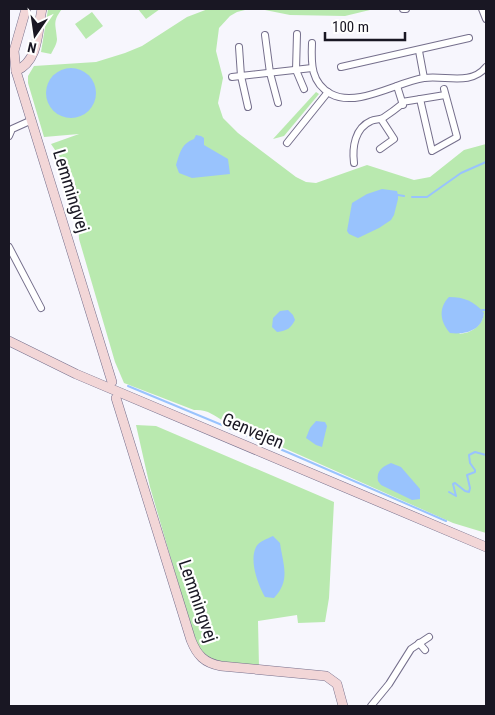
<svg xmlns="http://www.w3.org/2000/svg" width="495" height="715" font-family="'Roboto Condensed',sans-serif">
<style>
.green{fill:#b9e9af;fill-rule:evenodd}
.water{fill:#99c3fd}
.lines{fill:none;stroke-linecap:round;stroke-linejoin:round}
.stream{stroke:#99c3fd;stroke-width:2}
.street-casing{stroke:#756f8c;stroke-width:8}
.secondary-casing{stroke:#756f8c;stroke-width:10}
.street{stroke:#fff;stroke-width:6}
.secondary{stroke:#f2d6d7;stroke-width:9}
.labels{text-anchor:middle;stroke-width:4.5;stroke-linejoin:round;paint-order:stroke}
.street-label{font-size:18px;fill:#191723;stroke:#fff}
</style>
<rect width="100%" height="100%" fill="#f7f6fd"/>
<!-- green -->
<g class="green">
<path d="M48,9H62C52,22 56,24 57,39C57,44 53,50 51,54L41,52Z"/>
<polygon points="138,9 160,9 146,19"/>
<path d="M208,9H374L345,16L290,15L265,10L249,9L237,12L230,16L219,28L216,51L223,78L218,103L223,118L238,133L296,177L306,182L316,183L367,165L414,180L430,177L464,150L486,144V533L453,523L225,422C214,415 207,409 194,410L124,383L115,362L79,239L77,197L74,178L51,144L79,134L44,137L28,83V76L34,66L96,62L125,53L142,46L187,17ZM484,313C482,326 472,333 459,334Z"/>
<polygon points="92,12 103,26 86,39 75,24"/>
<polygon points="316,92 319,94 284,136 273,139"/>
<polygon points="136,425 156,426 334,502 329,598 325,622 298,623 297,615 258,621 259,667 212,662 197,648 150,487"/>
</g>
<!-- water -->
<g class="water">
<circle cx="71" cy="93" r="25"/>
<path d="M196,135L201,136L204,138V145L228,159L230,174L192,178L179,173L176,165C180,153 181,144 194,139Z"/>
<polygon points="382,189 397,191 398,195 398,199 394,215 391,220 379,228 358,238 349,234 347,231 352,203 367,194"/>
<path d="M449,297C464,297 474,301 484,313C482,330 466,335 450,333C440,322 438,308 449,297Z"/>
<path d="M288,310L293,315L295,320C291,328 287,331 277,332L272,327L273,318L280,311Z"/>
<polygon points="316,421 325,422 327,426 322,447 316,445 306,438 310,428"/>
<path d="M391,463L401,467L420,489V499L412,500L381,485L378,481C376,471 382,467 391,463Z"/>
<path d="M273,536L280,543C283,565 291,580 274,598L265,597C258,585 249,561 256,547C259,541 267,539 273,536Z"/>
</g>
<g class="lines">
<!-- stream -->
<g class="stream">
<polyline points="398,195 404,196"/>
<polyline points="412,197 427,197 461,173 486,162"/>
<polyline points="482,310 486,310"/>
<polyline points="128,386 287,452 446,521"/>
<polyline points="449,492 456,496 453,484 455,483 465,491 469,492 470,488 467,475 475,472 475,470 470,463 469,455 475,452 486,455"/>
</g>
<!-- street casing -->
<g class="street-casing">
<g id="street">
<polyline points="403,9 406,9"/>
<polyline points="482,9 486,19"/>
<polyline points="297,34 296,70 304,89"/>
<polyline points="265,35 270,73 278,103"/>
<path d="M312,43C311,64 311,83 331,94C357,108 397,82 424,78C445,75 471,86 486,67"/>
<polyline points="239,47 241,76 248,107"/>
<polyline points="419,51 424,78"/>
<polyline points="341,67 469,38"/>
<polyline points="232,77 312,68"/>
<polyline points="397,86 403,105"/>
<polyline points="420,99 432,151 457,137 444,89"/>
<polyline points="402,102 445,95"/>
<polyline points="9,136 12,129 32,120"/>
<polyline points="287,143 328,92"/>
<polyline points="380,149 394,139 381,119"/>
<path d="M354,163C352,147 355,128 371,121C375,119 379,120 383,118C389,114 396,109 402,104"/>
<polyline points="9,247 41,308"/>
<polyline points="419,643 425,650"/>
<polyline points="371,706 389,684 411,649 429,637"/>
</g>
</g>
<!-- secondary casing -->
<g class="secondary-casing">
<g id="secondary">
<polyline points="26,9 14,51 16,71 112,382"/>
<path d="M16,71C40,60 37,31 42,9"/>
<polyline points="9,341 76,374 486,547"/>
<path d="M116,398L191,640C197,655 204,663 221,666L326,676L337,684L343,706"/>
</g>
</g>
<!-- street -->
<use href="#street" class="street"/>
<!-- secondary -->
<use href="#secondary" class="secondary"/>
</g>
<g class="labels">
<!-- street labels -->
<g class="street-label">
<text transform="translate(71 191) rotate(73)" y="6">Lemmingvej</text>
<text transform="translate(253 431) rotate(23)" y="6">Genvejen</text>
<text transform="translate(198 601) rotate(71)" y="6">Lemmingvej</text>
</g>
</g>
<!-- border -->
<rect width="495" height="715" fill="none" stroke="#191723" stroke-width="20"/>
<!-- north arrow -->
<g transform="translate(35 35) rotate(193)" stroke="#ffffff" stroke-width="4" paint-order="stroke">
<path d="M0-4L9 19L0 12L-9 19Z" fill="#191723"/>
<text y="-8" font-size="14" font-weight="bold" text-anchor="middle" fill="#191723">N</text>
</g>
<!-- scale -->
<path d="M325 32v8h80v-8" fill="none" stroke="#191723" stroke-width="2.5"/>
<text x="332" y="32" font-size="15" fill="#191723" stroke="#ffffff" stroke-width="4" paint-order="stroke">100 m</text>
</svg>
